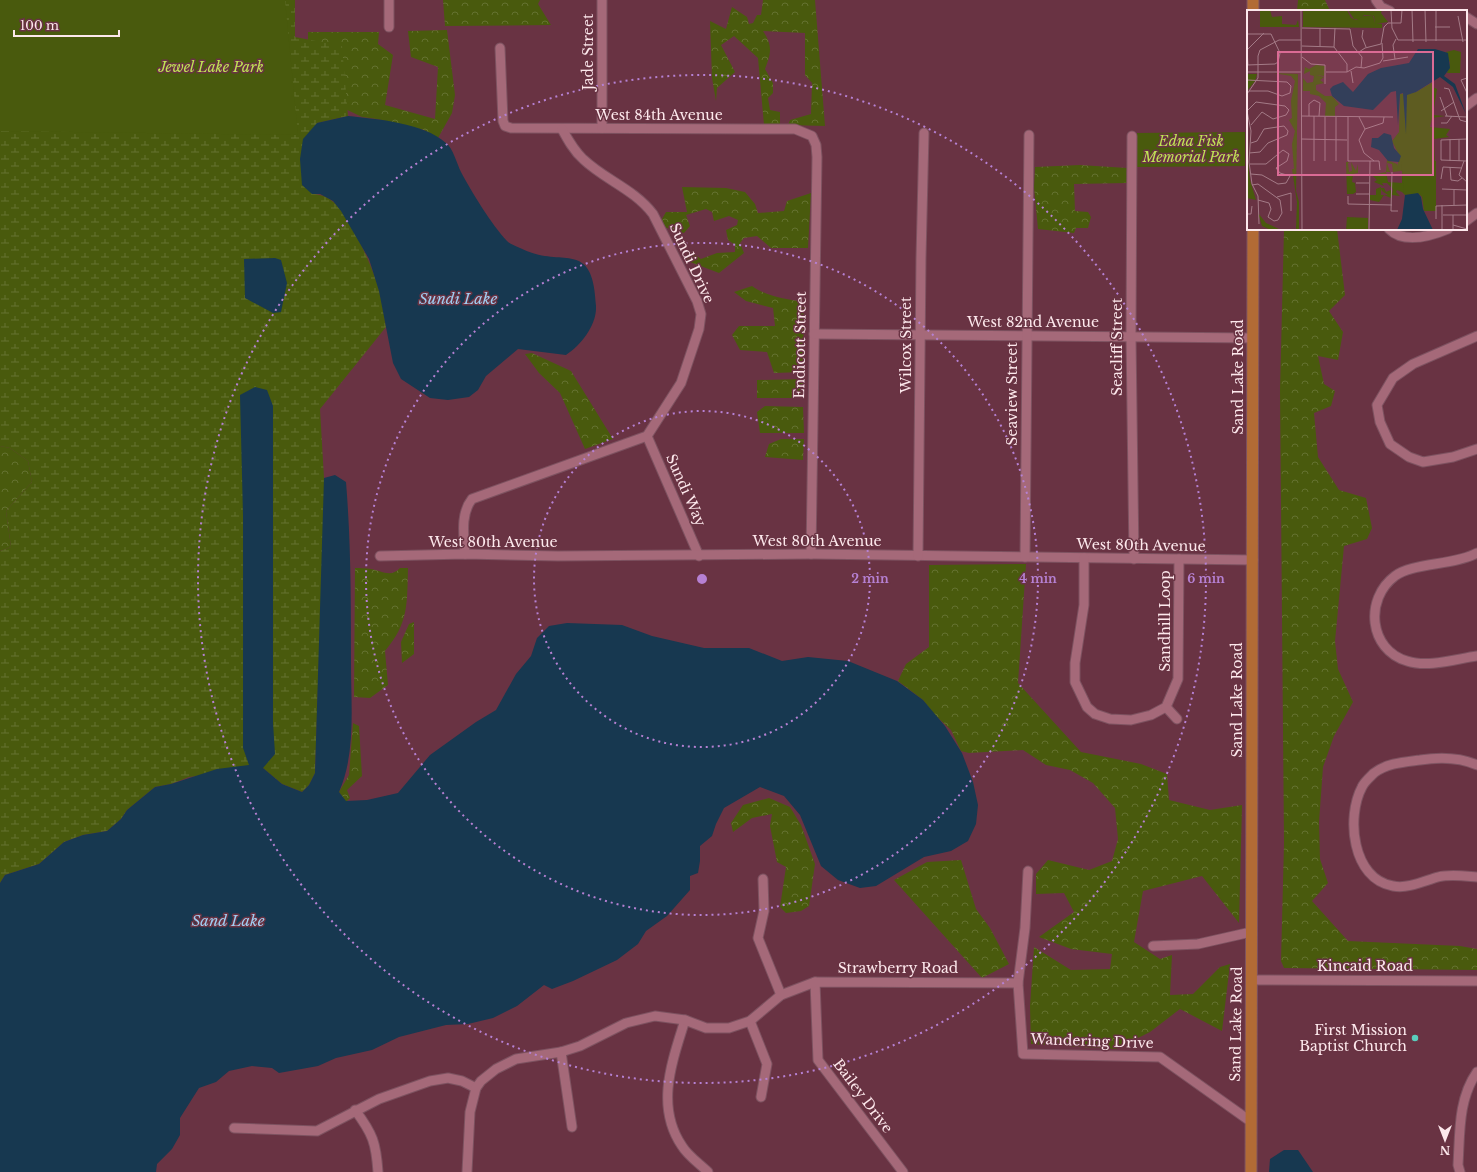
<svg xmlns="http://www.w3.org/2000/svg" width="1477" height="1172" font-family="'Libre Baskerville',serif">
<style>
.forest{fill:url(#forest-crowns)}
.wetland{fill:url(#wetland-marsh)}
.park{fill:#495a0d}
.water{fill:#173850}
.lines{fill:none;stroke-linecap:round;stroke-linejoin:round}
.minor-casing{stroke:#7d5260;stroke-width:11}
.major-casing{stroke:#7d5260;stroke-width:13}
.minor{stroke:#a56979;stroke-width:9}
.major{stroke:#b26b35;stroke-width:11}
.ring{fill:none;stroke:#b681d3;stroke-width:2;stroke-dasharray:2 4}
.poi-dot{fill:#5acebd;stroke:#693343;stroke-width:1.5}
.labels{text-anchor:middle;stroke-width:3;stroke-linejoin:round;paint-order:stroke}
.street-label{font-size:14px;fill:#fde8ec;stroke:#693343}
.park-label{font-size:14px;font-style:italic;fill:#c0e554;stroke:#693343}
.poi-label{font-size:14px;fill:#fde8ec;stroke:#693343;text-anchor:end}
.water-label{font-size:15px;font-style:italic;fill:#a0cef2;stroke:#693343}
.inset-road{fill:none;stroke:#a47b87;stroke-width:1}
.view{fill:#da6b95;fill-opacity:0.15;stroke:#da6b95;stroke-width:2}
.inset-edge{fill:none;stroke:#fde8ec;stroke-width:2}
.centre{fill:#b681d3;stroke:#693343;stroke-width:2}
.ring-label{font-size:12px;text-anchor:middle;font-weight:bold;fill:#b681d3;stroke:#693343;stroke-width:3;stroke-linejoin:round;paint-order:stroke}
</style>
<defs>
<pattern id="forest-crowns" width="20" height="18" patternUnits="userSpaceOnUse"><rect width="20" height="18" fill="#495a0d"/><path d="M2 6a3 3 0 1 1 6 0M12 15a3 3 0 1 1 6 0" fill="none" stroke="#647230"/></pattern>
<pattern id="wetland-marsh" width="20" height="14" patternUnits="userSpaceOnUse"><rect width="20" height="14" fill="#495a0d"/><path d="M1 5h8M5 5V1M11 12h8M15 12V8" fill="none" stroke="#647230"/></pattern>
</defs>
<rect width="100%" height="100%" fill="#693343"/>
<!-- forest -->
<g class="forest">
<polygon points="443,0 540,0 538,4 551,25 445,26"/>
<path d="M763,0H815L825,126L788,125L790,120L811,114L812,83L805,75V33L763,31C773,46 771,53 765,69L773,83V93L768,98L770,110L780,112V125H764L758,58L734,36L721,45L735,72L717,88L716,101L712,78L710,21L726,29L732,7L747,17L749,24L753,23L757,15H761Z"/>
<polygon points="1298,0 1325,0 1330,11 1297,11"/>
<polygon points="447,30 455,95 452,113 438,138 424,130 377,119 362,117 339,106 308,40 308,32 379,32 378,44 393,55 385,105 435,119 438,67 411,57 408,31"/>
<polygon points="1080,165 1127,168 1127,183 1074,184 1075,211 1088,212 1091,217 1088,228 1076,228 1074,233 1038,229 1034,187 1035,167"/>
<polygon points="682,187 726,188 745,192 755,204 758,213 784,211 787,201 811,193 808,248 771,248 757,236 744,238 740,243 744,253 719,273 685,260 689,250 701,259 717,253 735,252 735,245 728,240 726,230 737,225 738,220 729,216 714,221 712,212 706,209 686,215 690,226 684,233 664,227 662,219 666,212 687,212"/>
<polygon points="1284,229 1337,229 1345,295 1329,311 1343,332 1338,360 1318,356 1324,384 1335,391 1331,406 1314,413 1318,457 1339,490 1366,498 1372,528 1367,539 1344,546 1335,641 1338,669 1353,702 1334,736 1323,767 1319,822 1320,859 1328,883 1312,901 1348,941 1460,946 1477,949 1477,970 1284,968 1281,961 1284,843 1280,390"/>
<path d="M752,286C767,297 786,299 804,302L803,372L774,373L767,352L740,350L732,335L739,326H775L773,308L746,301L734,292Z"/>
<polygon points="532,353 571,371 613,439 585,449 560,393 539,373 525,354"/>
<polygon points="805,379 804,398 757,398 757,380"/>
<polygon points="765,406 803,407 804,433 760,433 757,412"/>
<polygon points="781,439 804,439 803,460 765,457 769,444"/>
<polygon points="0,446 10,448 28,461 32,482 6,511 11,547 0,551"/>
<polygon points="1026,564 1018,683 1081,752 1141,764 1167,774 1169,800 1210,810 1242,805 1239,923 1202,876 1143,891 1134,942 1160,959 1172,955 1170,995 1193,994 1220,967 1230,964 1222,1031 1180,1009 1150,1032 1116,1049 1031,1044 1030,1006 1034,947 1071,970 1110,969 1112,954 1071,949 1039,937 1074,912 1064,893 1036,894 1036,874 1048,860 1089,870 1112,861 1118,839 1115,808 1093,783 1070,770 1046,765 1023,750 969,753 961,751 951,730 934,714 923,700 898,681 906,664 929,647 929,565"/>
<path d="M355,568C360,568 366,568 371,569C382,571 391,578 400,568H408C407,603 409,623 385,651L388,685L370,698L354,697Z"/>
<polygon points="414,622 414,654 402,663 401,642 409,624"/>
<polygon points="353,723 359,726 362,776 347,790 350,798 346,802 339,792 349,775"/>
<polygon points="769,798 790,807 801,825 815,864 809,906 801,911 786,913 780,907 786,867 777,862 770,826 772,814 752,818 733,832 731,823 743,805"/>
<polygon points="961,860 976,909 990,928 1009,964 982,978 894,880 927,862"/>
</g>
<!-- wetland -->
<path class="wetland" d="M0,0H295V37L342,46L348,116L317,123L312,194C319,194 326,196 332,201C349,213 374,270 379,290C382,302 384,315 386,327L320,409L324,478V516L315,773L309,785L302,792L282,784L263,768L189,777L171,784L155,787L127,810L121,819L107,831L83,835L64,842L39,864L5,875L0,883V551L11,547L6,511L32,482L28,461L10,448L0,446Z"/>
<!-- park -->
<g class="park">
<polygon points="0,0 285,0 298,135 0,131"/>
<polygon points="1245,132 1245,166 1137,167 1137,133"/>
</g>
<!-- water -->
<g class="water">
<path d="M348,116C377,119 424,123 446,143C453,148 457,164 461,172C471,191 492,225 507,241C510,244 516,246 520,248C562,270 593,236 596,306C597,325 581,345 566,355L518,349L486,376L478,390L469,397L448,400L430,398L401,379L393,363L379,291L369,259L341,211L333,201L320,194H312L302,185L300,159L303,139L317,123Z"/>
<polygon points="275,258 281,260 287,283 281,312 273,313 245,298 244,259"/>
<path d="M255,387L267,390L273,406V723L275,754L263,768L282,784L302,792L309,785L315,773L324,478L335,475L346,482C351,543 351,604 351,665C351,706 356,754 339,792L346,801L367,800L398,793L430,755L476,722L496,710L516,674L531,656L537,638L549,626L567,623L622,625L652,636L704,648H749L782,661L808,657L848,661L897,681L923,700L945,726L962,753L973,782L978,805L976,824L968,841L951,851L924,857L876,886L860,888L838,880L821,866L800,815L784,796L760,787L724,808L716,824L712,836L700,846V861L698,873L690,876V890L667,916L646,931L638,944L617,960L573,981L552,989L544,985L517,1006L493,1018L468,1024L446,1025L399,1037L372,1050L336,1058L318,1066L279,1073L272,1068L252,1066L229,1071L216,1082L199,1088L180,1118V1135L172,1149L157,1164L156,1172H0V883L5,875L39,864L64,842L83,835L107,831L121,819L127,810L155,787L171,784L217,769L249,765L243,748V515L240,395Z"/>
<polygon points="1284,1150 1298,1150 1313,1172 1269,1172 1270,1159"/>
</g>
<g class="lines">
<!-- minor casing -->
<g class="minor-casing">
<g id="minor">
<polyline points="389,0 389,27"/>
<polyline points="1376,0 1381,7 1390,11"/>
<polyline points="1466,17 1477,24"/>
<polyline points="500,48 503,121 505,126 511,128 795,129 812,136 816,145 817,157 811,554"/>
<polyline points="1466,106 1477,98"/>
<polyline points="602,128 602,0"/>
<polyline points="1132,136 1131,337 1134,559"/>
<polyline points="1466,221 1477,213"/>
<path d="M1389,229C1404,244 1431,236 1448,229"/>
<polyline points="814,334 1253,338"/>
<polyline points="1477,336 1413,364 1393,378 1377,405 1380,422 1390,444 1409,457 1423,462 1453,457 1477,449"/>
<polyline points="647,436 699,556"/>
<path d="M1477,553C1455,565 1411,563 1395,576C1364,599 1369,650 1407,661C1428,668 1456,659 1477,656"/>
<path d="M465,554C464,536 460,514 472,499L647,436L681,383L699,329L701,314L697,301L653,214C634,189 605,180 583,159C574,151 568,140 562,129"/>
<polyline points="380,556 465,554 558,556 811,554 1253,560"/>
<polyline points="918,556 921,258 924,133"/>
<polyline points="1025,557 1029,135"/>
<polyline points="1084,558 1084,605 1075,663 1075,682 1087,707 1095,714 1110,719 1131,720 1151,715 1166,707 1178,679 1179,559"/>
<polyline points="1166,707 1177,719"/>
<path d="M1477,765C1459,757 1439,757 1420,760C1405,762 1387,763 1374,773C1370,777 1364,782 1362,787C1346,817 1352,879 1393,886C1408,889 1424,881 1438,877C1450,874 1464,876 1477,877"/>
<polyline points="1028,871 1025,928 1018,983 1023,1054 1160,1057 1250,1121"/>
<polyline points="763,879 764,911 758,938 781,995"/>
<polyline points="1153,946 1198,944 1251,932"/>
<polyline points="1252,980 1477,981"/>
<polyline points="815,982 818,1060 903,1172"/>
<path d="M685,1020C672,1062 655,1106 682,1146C688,1156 700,1164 708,1172"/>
<polyline points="750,1021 767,1064 761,1097"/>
<polyline points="561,1052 572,1127"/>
<path d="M355,1110C373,1134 376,1143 378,1172"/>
<polyline points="234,1128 317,1131 379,1099 430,1081 448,1078 462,1081 476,1088"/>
<polyline points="467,1172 470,1112 476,1088 481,1081 496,1069 516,1059 561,1052 580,1046 626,1023 655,1016 685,1020 706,1028 729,1028 750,1021 781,995 815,982 1018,983"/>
<path d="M1460,1172L1458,1165C1460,1133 1458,1099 1477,1072"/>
</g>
</g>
<!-- major casing -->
<g class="major-casing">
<g id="major">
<polyline points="1253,11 1253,0"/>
<polyline points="1251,1172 1253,229"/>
</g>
</g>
<!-- minor -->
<use href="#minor" class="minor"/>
<!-- major -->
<use href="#major" class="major"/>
</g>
<!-- distance rings -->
<g class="ring">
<circle cx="702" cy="579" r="168"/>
<circle cx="702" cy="579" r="336"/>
<circle cx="702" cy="579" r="504"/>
</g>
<!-- markers -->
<circle class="poi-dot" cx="1415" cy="1038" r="4"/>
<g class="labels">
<!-- street labels -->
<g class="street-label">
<text transform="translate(588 52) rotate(-90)" y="5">Jade Street</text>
<text x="659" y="120">West 84th Avenue</text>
<text transform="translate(692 263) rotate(65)" y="5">Sundi Drive</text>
<text x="1033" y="327">West 82nd Avenue</text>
<text transform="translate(800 345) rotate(-89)" y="5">Endicott Street</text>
<text transform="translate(906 345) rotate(-90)" y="5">Wilcox Street</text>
<text transform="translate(1117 347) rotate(-90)" y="5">Seacliff Street</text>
<text transform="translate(1238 377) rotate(-90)" y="5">Sand Lake Road</text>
<text transform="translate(1012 394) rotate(-90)" y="5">Seaview Street</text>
<text transform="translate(686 490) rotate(66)" y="5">Sundi Way</text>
<text x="817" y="546">West 80th Avenue</text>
<text x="493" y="547">West 80th Avenue</text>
<text transform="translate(1141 545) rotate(1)" y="5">West 80th Avenue</text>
<text transform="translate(1165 621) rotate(-90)" y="5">Sandhill Loop</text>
<text transform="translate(1237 700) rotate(-90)" y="5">Sand Lake Road</text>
<text x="1365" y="971">Kincaid Road</text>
<text x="898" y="973">Strawberry Road</text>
<text transform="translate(1236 1024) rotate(-89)" y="5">Sand Lake Road</text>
<text transform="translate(1092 1041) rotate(2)" y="5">Wandering Drive</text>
<text transform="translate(863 1096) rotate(53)" y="5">Bailey Drive</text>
</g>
<!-- park labels -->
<g class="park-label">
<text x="211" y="72">Jewel Lake Park</text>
<text x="1191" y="146">Edna Fisk<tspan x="1191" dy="16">Memorial Park</tspan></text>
</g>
<!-- poi labels -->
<g class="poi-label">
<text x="1407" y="1035">First Mission<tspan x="1407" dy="16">Baptist Church</tspan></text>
</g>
<!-- water labels -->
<g class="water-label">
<text x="458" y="304">Sundi Lake</text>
<text x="228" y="926">Sand Lake</text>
</g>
</g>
<!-- overview -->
<g transform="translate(1247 10)">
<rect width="220" height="220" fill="#693343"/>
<path d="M101,0H135L134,3L141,12L128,14L127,6L117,5L114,9H107Z" fill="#495a0d"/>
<path d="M13,0H23L25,7L35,6V14L49,15L51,10L52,17H13ZM56,0H100L104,8L109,10L117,6H126L128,13L135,14V18L56,17ZM69,55L78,56L77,66L69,65L77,67L73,70L77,73L69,75V80L78,86H85L92,94L88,97V106H78L79,93L72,86L63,84V81H56V68L60,73L66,72L67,66L63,65V61L57,64L58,57L62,59ZM27,63L51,64L49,181L52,192V220H49L50,192L45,159H47L45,134L48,121L42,110L45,108L44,91L48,71L44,66ZM140,150L150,154L153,161L146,162L145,154L140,153L143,162H139L141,172L155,173V182L150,180L149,182L153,186L145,185L146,179L140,173H135L137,176L127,172L130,170L125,165L139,162ZM99,152H103L101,153L102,162L105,161L104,152L109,161L111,154V163L106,164L105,172L108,173L109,182L106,184H100ZM134,177V185H141L135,181L134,178H137L139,182L144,180V188L137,185L132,192L123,190V185H129V179ZM11,203L19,213L34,220H24L15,216Z" fill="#495a0d"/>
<path d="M186,72V77L190,79L186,105L198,106L185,108L183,117L203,119L199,125L202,127L187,129L189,182L158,185L155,182V161L150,160L152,145L145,131L152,122L153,84L169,82Z" fill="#495a0d"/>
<path d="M207,40L214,42L213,63H200L203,53L199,42ZM0,64H10L8,71L0,81ZM0,144L3,170L9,190L0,188ZM154,151H189V201H177L175,187L171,183H157ZM100,207L121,208V220H99Z" fill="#495a0d"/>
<path d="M171,39H188L201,43L203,58L197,66L208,74L219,104L206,77L193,67L169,82L160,85L159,124L156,83L153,84L151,115L149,81L144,82L126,100L97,96L85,86L83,79L86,76L96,72L106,82L121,64L134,58L162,53ZM137,123L144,125L147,138L154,146L152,152L141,151L132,140L124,137L125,128H131ZM171,183L174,187L176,199L186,220H150L155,209L158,185Z" fill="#173850"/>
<path class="inset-road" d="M54,0L55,220M144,0L145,18L151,30H220M165,0L166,32M178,0L179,32M189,0V31M211,6L216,32M188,17H203M55,18L103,19L106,36L115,47L114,58M88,18L87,37L100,54V62M116,20L115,27L119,37M55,36L87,37M73,36V18M0,40L17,23M0,40L1,55M112,42L118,38L134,34L137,17L141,13H154L155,0M55,47L64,54L78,55V74M148,49L146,35L149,29M136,51L161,47M0,55L28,54L31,52L33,43L24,24H1M104,61L106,73M0,62H54M79,62H100L109,57L117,58L133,53L136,48L135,33M220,68L214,70L220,83M0,70L40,72L44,76L43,83L35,86L21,81H2M197,78L202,79L213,110L220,112M0,84L11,68V46L13,40L32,30H54M193,87L200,106M0,101L4,121L2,152L5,174L11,186L12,214M0,101L9,92L38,96L42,100L39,105L26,109L15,102L4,115M194,101L207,92M54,106L146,107M62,106V94L67,90L73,93L72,106M67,106V151M198,106L220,107M101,107V151H132L133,160M112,107L118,119M194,113H200L205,106M54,129L100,130M203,129V151M212,129V151M220,129L194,130V150L220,151M2,143L13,142L21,133L40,125L41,121L37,116L17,119L10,131L4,133M78,151V107M89,151V107M127,151L117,143L112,130L118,119L136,113L137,107M217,151L212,165L220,172M3,154H19L36,140L42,144L40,151L29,158L33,163L43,166L39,173L31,174L15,165L4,164M203,157L204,170L211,171L215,168M145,162L144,201H151M194,169L196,157L215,158M109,173H122M5,175L11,174L33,190L35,203L31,210L27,211L21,207L24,199L22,193L11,190M195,179L220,180M207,180V195M109,184H122M101,186V194L145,195M30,187L44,183V201M195,195V220M0,204H4L5,196M196,205H220M206,205V220M189,209V196L220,195M206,215L220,219M122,220L123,151"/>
<path class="view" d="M31,42H186V165H31Z"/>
<rect width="220" height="220" class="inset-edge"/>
</g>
<circle cx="702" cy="579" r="6" class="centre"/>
<g class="ring-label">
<text x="870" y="583">2 min</text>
<text x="1038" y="583">4 min</text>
<text x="1206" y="583">6 min</text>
</g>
<!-- north arrow -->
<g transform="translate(1445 1140) rotate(180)" stroke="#693343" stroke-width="3" paint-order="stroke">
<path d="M0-3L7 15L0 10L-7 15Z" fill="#fde8ec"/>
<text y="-6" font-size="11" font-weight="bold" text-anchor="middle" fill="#fde8ec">N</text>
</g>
<!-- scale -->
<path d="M14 30v6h105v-6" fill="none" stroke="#fde8ec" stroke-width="2"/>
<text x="20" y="30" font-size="12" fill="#fde8ec" stroke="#693343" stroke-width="3" paint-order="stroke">100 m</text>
</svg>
